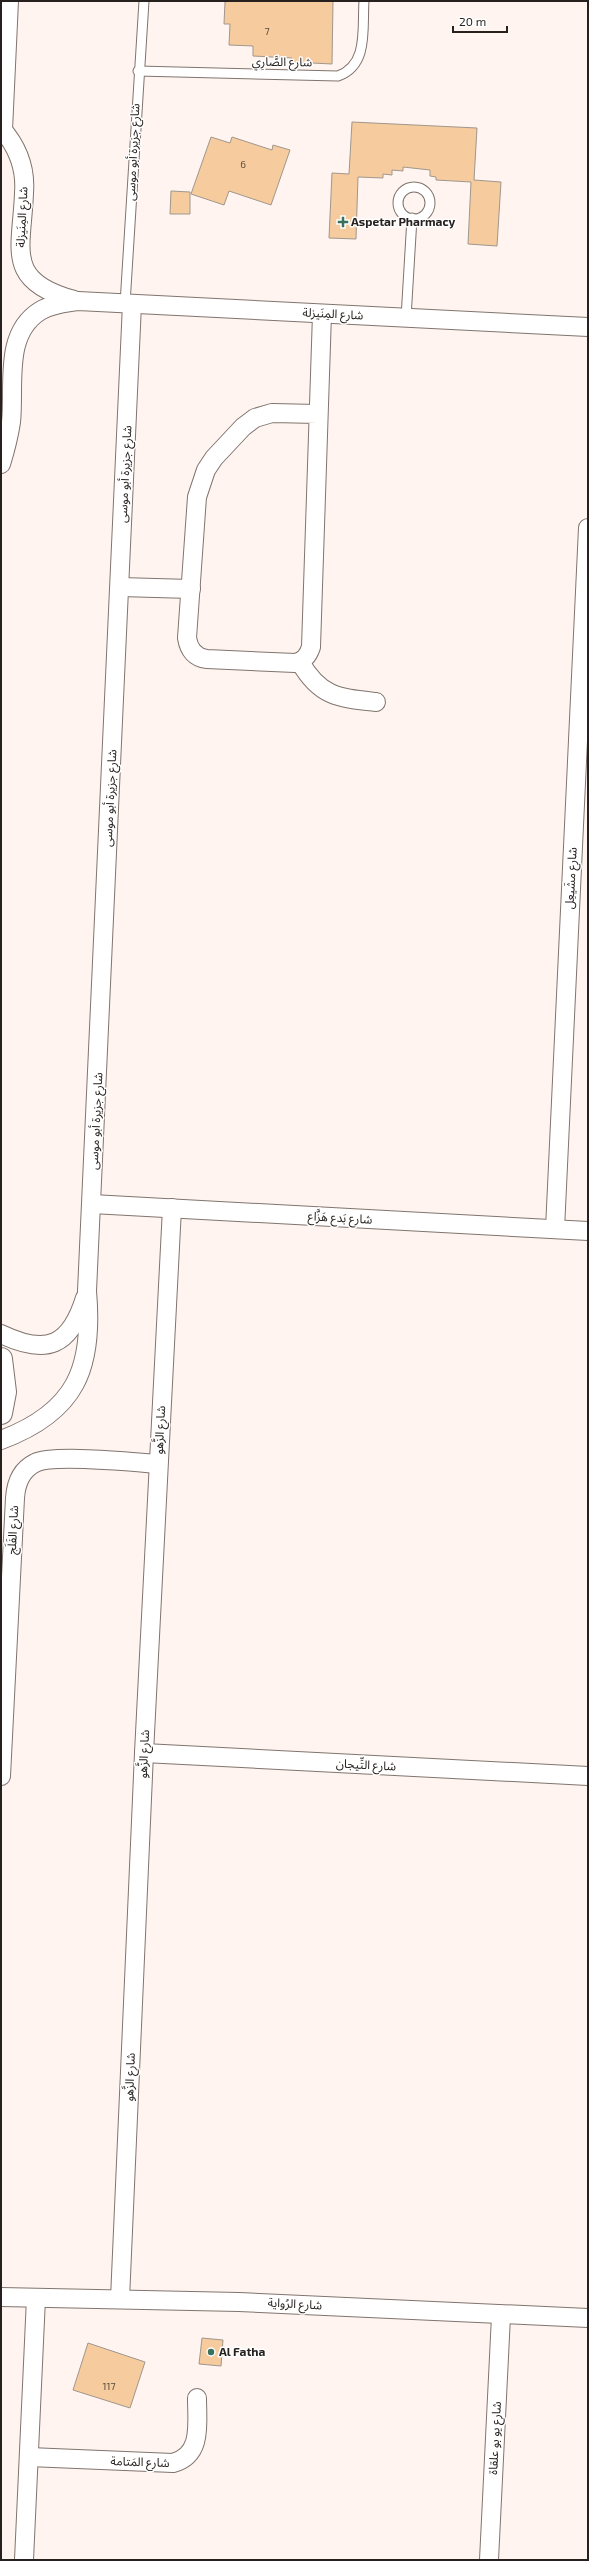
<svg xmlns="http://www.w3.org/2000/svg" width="589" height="2561" font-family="'Exo 2','Noto Sans Arabic',sans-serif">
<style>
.building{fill:#f6cb9e;stroke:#a0978d}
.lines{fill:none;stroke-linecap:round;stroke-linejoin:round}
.service-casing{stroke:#80746e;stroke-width:11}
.minor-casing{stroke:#80746e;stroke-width:20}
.secondary-casing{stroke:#80746e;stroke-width:24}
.service{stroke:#fff;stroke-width:9}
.minor{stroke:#fff;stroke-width:18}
.secondary{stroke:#fff;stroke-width:22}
.poi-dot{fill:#37725d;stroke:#fff;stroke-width:1.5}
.labels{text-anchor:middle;stroke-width:3;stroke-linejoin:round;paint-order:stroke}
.number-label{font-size:10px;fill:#5a4c3f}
.street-label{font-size:12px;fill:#26211f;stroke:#fff}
.poi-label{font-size:12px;font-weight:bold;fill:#26211f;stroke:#fff;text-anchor:start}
</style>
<rect width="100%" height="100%" fill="#fff4ef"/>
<!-- building -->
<g class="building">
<polygon points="230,1 333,1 332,64 292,62 292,58 253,56 253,46 229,45 230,24 224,24 225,2"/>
<polygon points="352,122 477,128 474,180 501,182 497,246 468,244 471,182 436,180 436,177 430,176 430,170 403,167 403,171 392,170 392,175 383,174 383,178 358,177 356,239 329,238 332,173 349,174"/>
<polygon points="211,137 230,143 232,137 272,150 273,145 290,150 271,205 229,191 224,205 191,194"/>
<polygon points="171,191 190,192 190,214 170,214"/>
<polygon points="202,2338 223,2340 221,2366 199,2364"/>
<polygon points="88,2343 145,2362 130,2408 73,2390"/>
</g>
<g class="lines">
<!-- service casing -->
<g class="service-casing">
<g id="service">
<path d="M138,71L338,76C369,65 362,28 364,1"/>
<circle cx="414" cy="203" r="16"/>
<polyline points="125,304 144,1"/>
<polyline points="406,318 412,218"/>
</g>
</g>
<!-- minor casing -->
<g class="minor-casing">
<g id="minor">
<path d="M1,128C17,146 26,168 24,193C22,249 4,281 74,300"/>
<path d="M318,414L272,413L255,418L243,427L214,458L206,470L197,497L187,638C189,650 195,658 207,659L295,663C304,661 308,656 311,647L322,314"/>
<path d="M1,464C5,451 9,436 11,422C15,386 3,334 40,311C51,304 65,303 78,301L588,327"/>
<polyline points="120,587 191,589"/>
<path d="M300,662C320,697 339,698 376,702"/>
<polyline points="92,1204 588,1231"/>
<polyline points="555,1229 588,528"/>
<path d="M1,1334C47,1356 70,1346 85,1298"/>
<path d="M1,1440C76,1412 94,1368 87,1291L132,304"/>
<polyline points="144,1753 588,1776"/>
<path d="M1,1776L15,1498C16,1483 21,1470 35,1463C52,1454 134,1462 158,1464"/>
<polyline points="1,2297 239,2302 588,2318"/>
<polyline points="120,2299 144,1753 172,1208"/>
<path d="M29,2457L173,2463C203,2455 197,2423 197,2398"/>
<polyline points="24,2560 36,2298"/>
<polyline points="489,2560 501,2316"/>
</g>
</g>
<!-- secondary casing -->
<g class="secondary-casing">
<g id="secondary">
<polyline points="1,130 7,1"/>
<polyline points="1,1359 5,1392 1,1413"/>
</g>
</g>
<!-- service -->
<use href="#service" class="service"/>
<!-- minor -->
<use href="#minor" class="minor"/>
<!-- secondary -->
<use href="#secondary" class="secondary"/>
</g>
<!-- markers -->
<g class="poi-dot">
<path d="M341 216h4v4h4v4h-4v4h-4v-4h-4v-4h4z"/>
<circle cx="211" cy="2352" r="4"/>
</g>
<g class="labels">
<!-- number labels -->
<g class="number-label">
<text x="267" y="35">7</text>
<text x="243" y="168">6</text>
<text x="109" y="2390">117</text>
</g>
<!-- street labels -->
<g class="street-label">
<text transform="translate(282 62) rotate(1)" y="4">شارع الصَّارِي</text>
<text transform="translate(133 152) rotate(-87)" y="4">شارع جزيرة أبو موسى</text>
<text transform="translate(22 217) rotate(-87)" y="4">شارع المِنَيزلة</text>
<text transform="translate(333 314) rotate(3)" y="4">شارع المِنَيزلة</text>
<text transform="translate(125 474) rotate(-87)" y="4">شارع جزيرة أبو موسى</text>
<text transform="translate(110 798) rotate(-87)" y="4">شارع جزيرة أبو موسى</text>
<text transform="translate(571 878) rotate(-87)" y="4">شارع مشَيعِل</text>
<text transform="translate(96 1121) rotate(-87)" y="4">شارع جزيرة أبو موسى</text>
<text transform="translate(340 1218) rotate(3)" y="4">شارع بَدع هَزَّاع</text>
<text transform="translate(160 1430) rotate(-87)" y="4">شارع الزَّهو</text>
<text transform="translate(13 1530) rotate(-87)" y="4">شارع الفَلَج</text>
<text transform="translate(144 1754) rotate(-87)" y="4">شارع الزَّهو</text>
<text transform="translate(366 1765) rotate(3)" y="4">شارع التِّيجان</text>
<text transform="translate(130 2077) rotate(-88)" y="4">شارع الزَّهو</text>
<text transform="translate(295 2304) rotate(3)" y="4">شارع الرُواية</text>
<text transform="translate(495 2438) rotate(-87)" y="4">شارع يو بو علقاة</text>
<text transform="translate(140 2462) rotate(2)" y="4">شارع المَتامة</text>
</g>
<!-- poi labels -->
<g class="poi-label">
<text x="351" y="226">Aspetar Pharmacy</text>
<text x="219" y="2356">Al Fatha</text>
</g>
</g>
<!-- border -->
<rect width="589" height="2561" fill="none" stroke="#26211f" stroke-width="4"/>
<!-- scale -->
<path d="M453 26v6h54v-6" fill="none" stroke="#26211f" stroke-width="2"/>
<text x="459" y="26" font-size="12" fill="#26211f" stroke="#ffffff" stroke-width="3" paint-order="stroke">20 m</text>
</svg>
